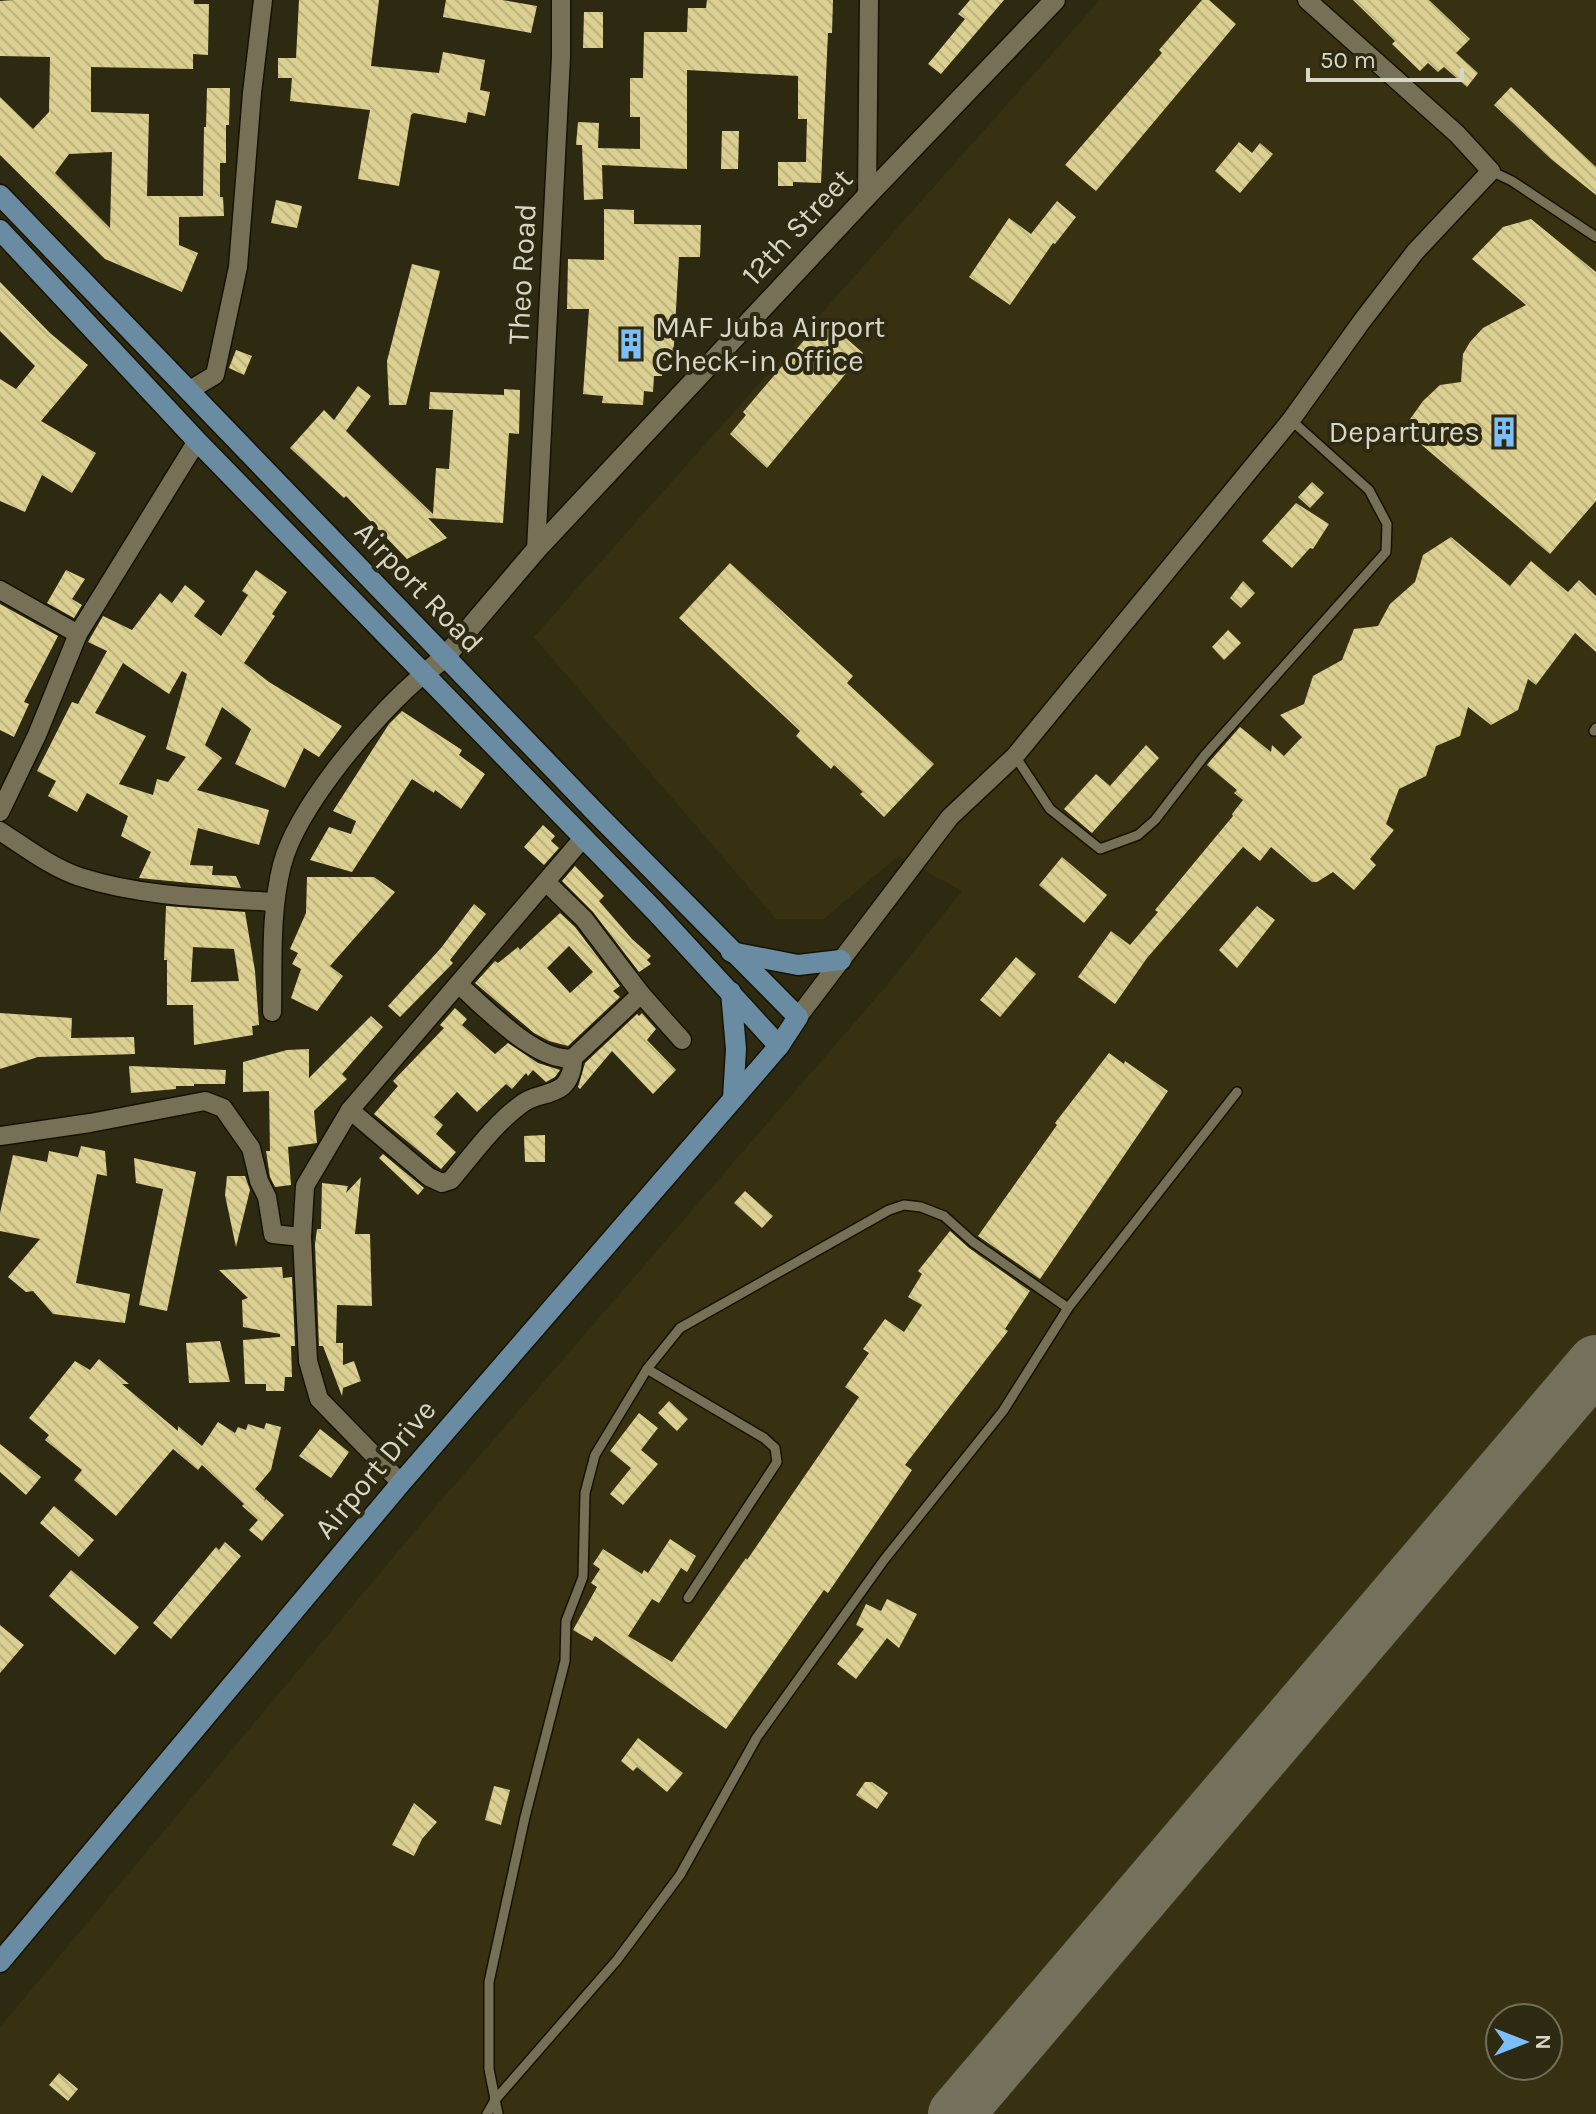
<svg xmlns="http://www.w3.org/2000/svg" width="1596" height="2114" font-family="Karla,sans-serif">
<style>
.built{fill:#373111;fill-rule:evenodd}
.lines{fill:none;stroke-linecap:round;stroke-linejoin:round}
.taxiway{stroke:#74705c;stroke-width:56}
.building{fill:url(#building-back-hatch);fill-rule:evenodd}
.service-casing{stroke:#161200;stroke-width:12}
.minor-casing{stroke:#161200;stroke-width:21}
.tertiary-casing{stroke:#161200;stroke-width:23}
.primary-casing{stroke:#161200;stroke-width:23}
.service{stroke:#757056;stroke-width:9}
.minor{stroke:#757056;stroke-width:18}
.tertiary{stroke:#757056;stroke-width:20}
.primary{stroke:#6a8ca2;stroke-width:20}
.labels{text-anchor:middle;stroke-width:8;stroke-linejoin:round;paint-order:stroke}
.street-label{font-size:30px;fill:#d8d6c7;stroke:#2e2a12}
.poi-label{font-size:30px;fill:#d8d6c7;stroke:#2e2a12;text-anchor:start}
</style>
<defs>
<pattern id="building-back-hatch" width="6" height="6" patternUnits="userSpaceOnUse" patternTransform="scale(2)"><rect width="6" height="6" fill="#dbd091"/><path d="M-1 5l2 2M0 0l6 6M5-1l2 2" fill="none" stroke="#bcb380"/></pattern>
</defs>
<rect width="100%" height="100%" fill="#2e2a12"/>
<!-- built -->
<path class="built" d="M1100,0H1596V2114H0V2027L431,1512L888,984L962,891L898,856L824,919H776L534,637ZM1500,2018H1548V2066H1500Z"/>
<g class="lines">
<!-- taxiway -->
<polyline class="taxiway" points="956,2114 1596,1363"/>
</g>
<!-- building -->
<g class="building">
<path d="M14,0H194V4H209L208,55L193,54V69L91,67V112L149,114L147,196H203L204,127H206L207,88H230L229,125H226V163H220V197H223L224,216L179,217V245L198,253L182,292L105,259L0,155V97L33,129L49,112L50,57L0,56V1ZM112,152L110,228L55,173L69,154Z"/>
<polygon points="299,0 379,0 371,66 439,73 443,52 485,60 480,90 490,92 485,116 468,112 466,123 414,113 411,115 399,186 358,179 370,110 290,101 292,78 278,78 278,58 296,58"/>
<polygon points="446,0 502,0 537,6 531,33 443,17"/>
<polygon points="707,0 833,0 832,33 828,33 821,183 793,182 793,186 778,186 778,162 806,162 807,119 798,119 798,76 687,70 687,169 602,165 603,199 584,200 582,145 576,145 578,122 599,123 598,148 640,149 640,117 630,117 630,78 643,78 644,32 687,32 688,8 706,8"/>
<polygon points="970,0 1004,0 941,74 928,64 965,19 958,14"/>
<polygon points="1202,0 1209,0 1236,24 1096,191 1065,165 1162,53 1159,50"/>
<polygon points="1353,0 1429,0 1470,39 1456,53 1478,73 1467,87 1444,67 1438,72 1428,63 1420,71 1392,44 1395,41"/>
<polygon points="584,12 603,12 603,48 583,48"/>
<polygon points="1511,87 1596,167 1596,195 1551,159 1494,105"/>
<polygon points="722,131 739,131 738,169 721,169"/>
<polygon points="1239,142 1252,153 1260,143 1273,154 1240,193 1215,171"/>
<polygon points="276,200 302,206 297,228 271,223"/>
<polygon points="1057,201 1076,217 1055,244 1053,243 1010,305 969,277 1009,218 1031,234"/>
<polygon points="604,209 634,210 634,224 701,225 700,257 679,257 673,361 663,360 662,376 654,376 653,392 644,391 643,405 602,403 603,396 583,394 589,309 567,309 568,259 604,260"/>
<polygon points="1531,219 1596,272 1596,501 1550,554 1410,435 1416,429 1408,422 1423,401 1440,385 1461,382 1463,354 1470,342 1483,328 1526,305 1472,259 1503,227"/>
<polygon points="412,264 440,271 406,405 389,405 387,361"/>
<polygon points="0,282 50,333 88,365 41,421 96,453 72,493 42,475 25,512 0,501 0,379 16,389 35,366 0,331"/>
<polygon points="823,318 863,353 767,468 730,434 746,415 743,412"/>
<polygon points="236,350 252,356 244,375 229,368"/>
<polygon points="358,386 371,396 346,431 433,514 436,468 449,469 453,410 429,409 430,392 504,395 504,389 520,390 519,434 509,433 503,523 428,518 447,538 407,559 346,496 344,498 290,448 324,410 334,420"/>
<polygon points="1312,482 1324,493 1310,508 1298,497"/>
<polygon points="1296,503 1329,524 1313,549 1310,548 1292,568 1262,541"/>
<polygon points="1451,537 1510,586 1531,561 1568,592 1579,580 1596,596 1596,652 1575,633 1536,685 1528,679 1518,710 1491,725 1468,707 1460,736 1436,746 1426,776 1399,789 1386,824 1394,830 1370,859 1376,865 1354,890 1333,872 1317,882 1312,882 1271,847 1260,861 1243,847 1147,958 1115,1004 1078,977 1111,931 1130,945 1158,912 1155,910 1233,816 1232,814 1243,800 1234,793 1237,790 1207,765 1211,760 1240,727 1271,752 1272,745 1284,756 1302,737 1280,715 1304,704 1313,676 1342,660 1354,629 1378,626 1390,604 1415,582 1423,555"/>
<polygon points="730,563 853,676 847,683 934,764 884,817 860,794 863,792 834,765 831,769 796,736 800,731 679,618"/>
<polygon points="66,570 85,579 72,599 82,605 74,618 47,603"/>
<path d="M256,570L287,592L272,614L275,616L244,663L269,682L342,726L319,757L304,748L285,788L235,764L251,729L222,707L205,745L222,758L197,790L269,810L259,845L198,828L190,865L213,866L212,875L236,876L241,888L139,878L151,852L121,836L128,816L87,793L77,812L48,796L56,781L37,771L72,702L78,704L107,651L88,642L103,616L132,630L160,593L172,603L185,585L205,601L194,616L221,636L248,595L242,591ZM123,663L169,694L182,671L187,674L166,749L186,757L168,782L157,779L153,795L119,784L146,736L95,713Z"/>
<polygon points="1243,581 1255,593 1241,608 1230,598"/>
<polygon points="0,604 58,636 24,702 29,704 14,737 0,730"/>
<polygon points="1228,630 1241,643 1224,660 1212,647"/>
<polygon points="402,711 462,750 459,755 485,774 461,809 435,790 434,793 412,779 352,872 310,860 329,827 351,834 356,821 333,811 389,724"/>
<polygon points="1146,745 1159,758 1092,833 1064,809 1096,774 1110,786"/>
<polygon points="543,825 555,836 551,841 559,848 544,865 524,847"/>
<polygon points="1062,857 1107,895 1084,923 1039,885"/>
<polygon points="575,866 604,896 599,901 632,939 651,956 647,960 651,964 639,972 593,912 562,881"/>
<polygon points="307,877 374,877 395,892 330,966 343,976 317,1011 291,998 301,969 292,964 298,953 290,949 306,913"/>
<polygon points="474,904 486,914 450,960 453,963 400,1017 388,1006 441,948"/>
<path d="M166,906L245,912L255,971L259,1025L252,1026L253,1035L194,1045L193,1005H167V960H164ZM193,947L234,949L239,981L191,982Z"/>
<polygon points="1257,906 1275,920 1237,968 1219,950"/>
<path d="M560,913L575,927L620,986L613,991L620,997L568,1046L549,1041L534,1033L475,983L495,961L498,963L518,947L520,950ZM569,946L593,972L570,993L547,968Z"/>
<polygon points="1016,957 1036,974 1000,1017 980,1000"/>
<polygon points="455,1008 467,1019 462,1025 495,1054 508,1043 538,1063 560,1070 555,1077 546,1082 533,1070 528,1076 526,1073 512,1089 506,1084 477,1112 457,1092 434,1117 443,1125 436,1134 456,1152 441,1169 374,1114 398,1086 393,1081 444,1028 440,1025"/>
<polygon points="0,1013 72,1018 71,1038 134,1037 135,1054 38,1057 0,1069"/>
<polygon points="642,1013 656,1029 647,1040 676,1070 653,1094 612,1051 580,1089 578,1087 585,1063 637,1014 639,1016"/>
<polygon points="371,1016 383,1027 342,1074 347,1079 314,1111 317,1143 288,1147 291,1185 275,1187 270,1177 266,1151 270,1151 269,1091 243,1092 243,1062 287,1050 309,1049 309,1078"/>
<polygon points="1109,1053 1124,1064 1125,1061 1168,1091 1040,1279 978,1236 1057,1125 1055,1123"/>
<polygon points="129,1066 226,1070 225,1084 194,1084 194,1086 176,1086 176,1089 131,1093"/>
<polygon points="545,1135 545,1162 525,1162 524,1136"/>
<polygon points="81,1146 105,1151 107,1176 97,1174 76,1283 130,1294 125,1323 53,1314 33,1291 26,1292 8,1277 40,1239 0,1231 0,1213 13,1155 47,1162 49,1151 78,1157"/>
<polygon points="383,1154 424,1188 418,1195 379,1158"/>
<polygon points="134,1158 196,1172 167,1311 139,1305 163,1189 136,1183"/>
<polygon points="227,1176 245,1176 250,1190 236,1247 225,1195"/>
<polygon points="361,1177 355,1234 370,1234 372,1306 337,1305 336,1343 343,1343 343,1365 354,1361 361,1381 343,1388 342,1396 323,1346 319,1346 315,1244 317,1229 321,1229 322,1183 348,1186 346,1193"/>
<polygon points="745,1191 773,1216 762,1228 734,1203"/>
<polygon points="950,1231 969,1248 1030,1291 1005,1329 1008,1331 905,1465 912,1470 828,1593 824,1590 726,1729 595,1636 592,1641 573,1630 597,1587 591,1583 600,1569 593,1564 603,1549 642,1574 644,1570 648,1573 670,1539 696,1556 687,1572 681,1568 659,1603 652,1599 628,1636 672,1662 746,1558 747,1560 859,1397 845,1387 869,1353 863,1349 885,1319 904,1332 922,1305 908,1297 922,1274 918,1271"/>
<polygon points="282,1267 283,1278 292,1277 295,1346 291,1346 292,1377 285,1377 284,1391 266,1391 266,1384 245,1384 243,1340 280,1337 280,1334 243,1327 242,1300 248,1298 219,1270"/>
<polygon points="220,1341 230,1382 189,1383 186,1343"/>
<polygon points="99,1359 129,1384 122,1384 178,1431 178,1426 202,1446 218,1422 235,1433 238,1427 246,1430 248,1424 264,1429 266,1423 281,1427 271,1470 255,1489 265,1498 264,1501 266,1499 284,1515 262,1541 249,1530 258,1520 242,1506 244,1504 202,1465 198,1470 173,1449 116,1516 74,1480 82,1470 45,1440 49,1435 29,1418 75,1361 90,1370"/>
<polygon points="669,1401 688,1419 677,1431 658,1413"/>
<polygon points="639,1413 658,1428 641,1450 658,1464 623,1505 610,1494 631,1468 610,1451"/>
<polygon points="320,1429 349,1452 331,1478 299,1456"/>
<polygon points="0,1444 41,1477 26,1495 0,1472"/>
<polygon points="54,1506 94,1540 79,1557 40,1523"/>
<polygon points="225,1542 241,1556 171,1639 153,1623 216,1547 219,1550"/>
<polygon points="71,1570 139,1627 115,1655 49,1596"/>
<polygon points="887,1599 917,1614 899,1648 887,1638 856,1679 837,1664 864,1629 856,1625 866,1604 881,1611"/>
<polygon points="0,1625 24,1645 0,1673"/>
<polygon points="638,1738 683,1773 667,1792 637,1767 633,1771 621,1761"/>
<polygon points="865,1782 872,1782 888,1793 877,1809 856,1795"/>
<polygon points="494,1786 510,1790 501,1825 485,1820"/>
<polygon points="414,1803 437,1822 422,1839 414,1856 392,1845"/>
<polygon points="59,2073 78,2089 68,2101 49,2085"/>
</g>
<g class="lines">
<!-- service casing -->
<g class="service-casing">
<g id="service">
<polyline points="1491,171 1512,181 1596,237"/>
<polyline points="1594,731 1596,728"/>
<polyline points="1015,756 1050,809 1100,849 1138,835 1155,820 1205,755 1386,552 1387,524 1369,490 1291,420"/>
<polyline points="647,1369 764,1438 775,1448 777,1462 688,1598"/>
<polyline points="487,2114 495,2100 617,1960 680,1875 757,1737 884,1560 1003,1411 1068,1308 1237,1092"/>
<polyline points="498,2114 489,2069 489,1982 525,1817 565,1661 566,1621 583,1577 585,1493 595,1455 647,1369 680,1328 889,1210 904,1205 921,1207 944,1216 973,1242 1068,1308"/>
</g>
</g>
<!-- minor casing -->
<g class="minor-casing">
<g id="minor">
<polyline points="867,196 869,0"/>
<polyline points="188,391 215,375 238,267 252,93 263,0"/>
<polyline points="536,550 561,57 561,0"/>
<polyline points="0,590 78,634"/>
<polyline points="0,812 37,735 78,634 197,441"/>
<path d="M0,831C25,847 52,868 80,877C143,897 209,898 274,902"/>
<polyline points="546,882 584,919 641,994 682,1040"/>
<path d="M458,984C485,1007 537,1064 573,1058"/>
<path d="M272,1012C273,963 270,912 282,865C297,807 377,712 424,674"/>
<polyline points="798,1017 950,817 1015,756 1291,420 1362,321 1415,252 1491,171 1457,134 1307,0"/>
<path d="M350,1110L429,1177L442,1183L451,1180C473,1154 495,1123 523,1103C535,1094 551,1096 563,1086C571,1078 573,1069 573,1058L641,994"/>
<polyline points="0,1136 90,1123 205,1101 223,1108 251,1148 259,1181 267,1197 273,1234 302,1237"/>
<polyline points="401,1483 319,1399 308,1361 302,1237 305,1186 350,1110 584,837"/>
</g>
</g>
<!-- tertiary casing -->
<g class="tertiary-casing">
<polyline id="tertiary" points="424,674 445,657 536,550 867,196 1055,0"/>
</g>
<!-- primary casing -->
<g class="primary-casing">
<g id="primary">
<polyline points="0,195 597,814 798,1017 779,1046 401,1483 0,1962"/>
<polyline points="0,230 197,441 656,912 779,1046"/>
<polyline points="731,952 798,965 841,960"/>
<polyline points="731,992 736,1049 733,1098"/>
</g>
</g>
<!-- service -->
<use href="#service" class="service"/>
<!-- minor -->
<use href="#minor" class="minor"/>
<!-- tertiary -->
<use href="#tertiary" class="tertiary"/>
<!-- primary -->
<use href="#primary" class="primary"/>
</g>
<!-- icons -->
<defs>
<g id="building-bare" transform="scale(2.4)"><path d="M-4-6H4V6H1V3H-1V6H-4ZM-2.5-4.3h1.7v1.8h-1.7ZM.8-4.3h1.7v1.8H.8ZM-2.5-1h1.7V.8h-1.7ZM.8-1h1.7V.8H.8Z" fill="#7cbef9" stroke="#2e2a12" stroke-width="2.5" paint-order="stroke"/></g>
</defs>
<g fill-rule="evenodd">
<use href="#building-bare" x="631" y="344"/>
<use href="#building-bare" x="1504" y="432"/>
</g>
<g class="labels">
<!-- street labels -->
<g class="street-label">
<text transform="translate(797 227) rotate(-47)" y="10">12th Street</text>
<text transform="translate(522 274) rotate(-87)" y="10">Theo Road</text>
<text transform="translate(419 587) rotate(46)" y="10">Airport Road</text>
<text transform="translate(375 1469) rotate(-50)" y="10">Airport Drive</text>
</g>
<!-- poi labels -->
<g class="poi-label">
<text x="655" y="337">MAF Juba Airport<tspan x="655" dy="34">Check-in Office</tspan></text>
<text x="1480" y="442" text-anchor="end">Departures</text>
</g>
</g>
<!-- north arrow -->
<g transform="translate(1524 2042) rotate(90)"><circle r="38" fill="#2e2a12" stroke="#726f5a" stroke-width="2"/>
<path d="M0-6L14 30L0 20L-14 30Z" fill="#7cbef9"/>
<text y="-12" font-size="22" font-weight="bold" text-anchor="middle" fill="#d8d6c7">N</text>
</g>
<!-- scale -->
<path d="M1308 68v12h154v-12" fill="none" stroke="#d8d6c7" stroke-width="4"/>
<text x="1320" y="68" font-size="24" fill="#d8d6c7" stroke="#2e2a12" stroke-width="6" paint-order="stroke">50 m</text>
</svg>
